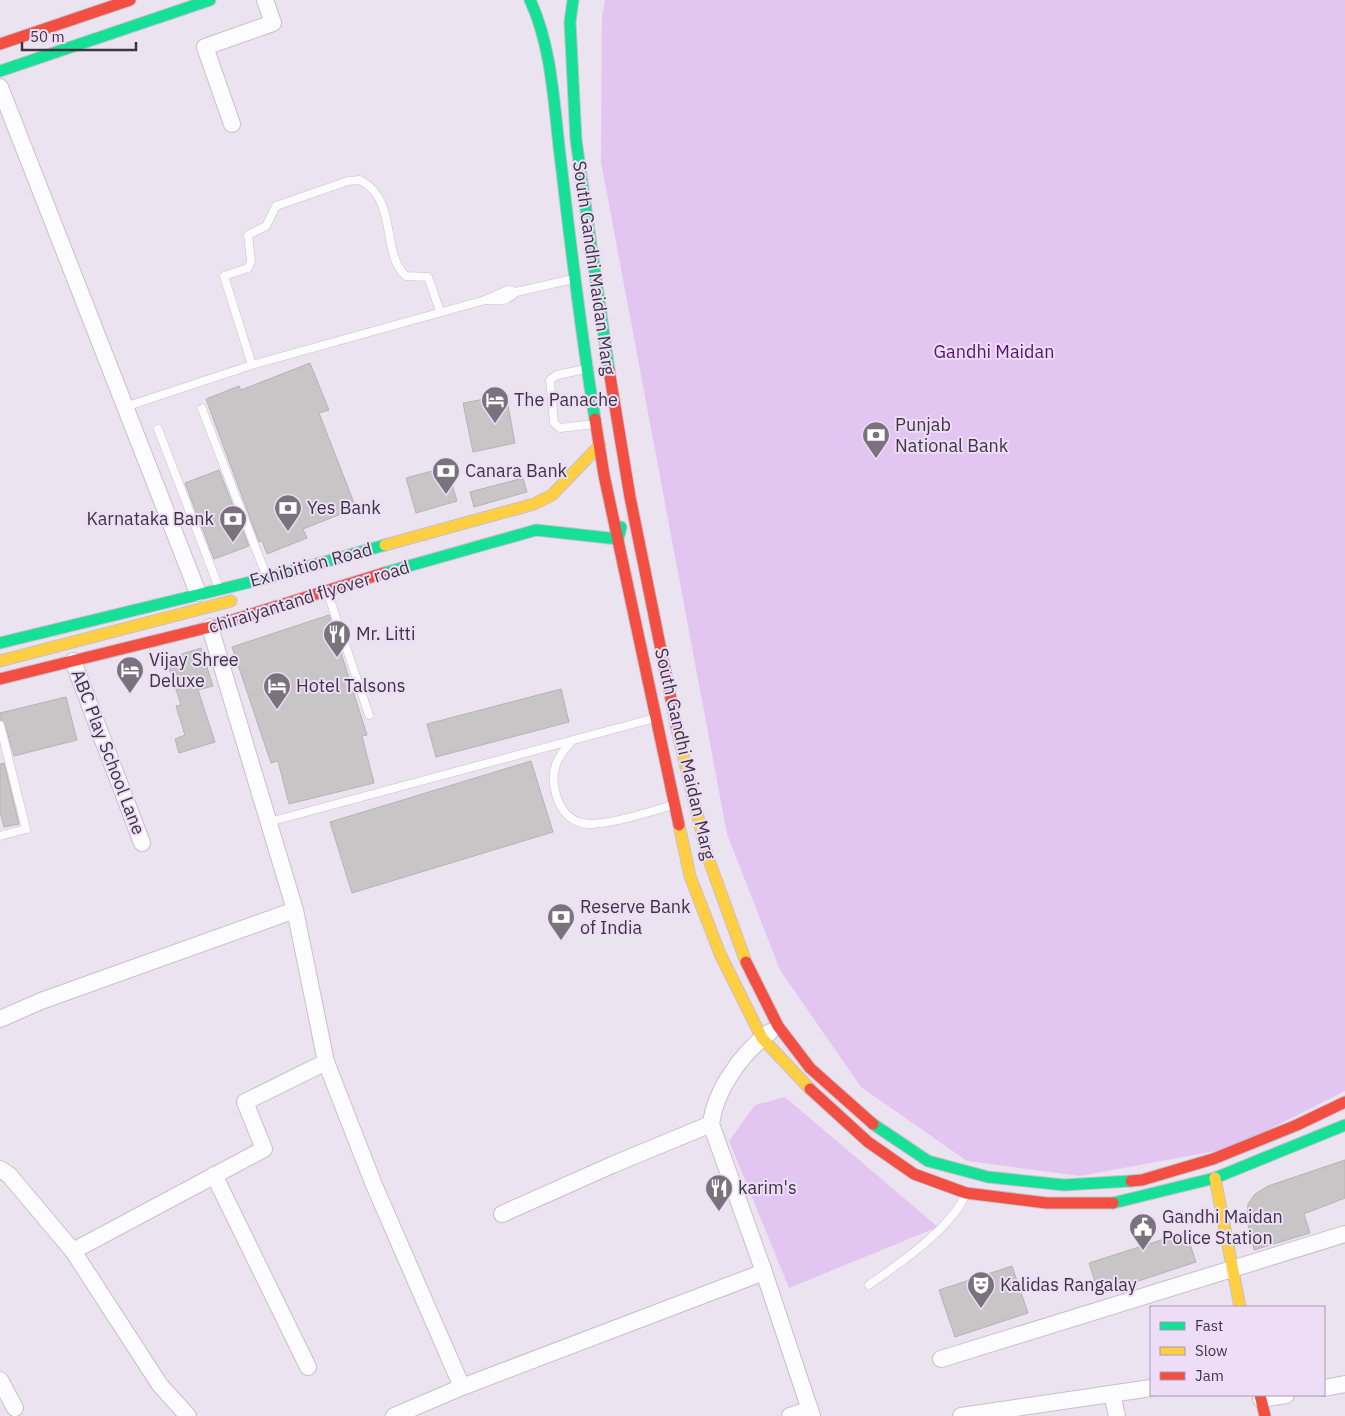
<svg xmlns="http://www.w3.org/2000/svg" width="1345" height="1416" font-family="'IBM Plex Sans',sans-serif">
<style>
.green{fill:#e2c6f1}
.building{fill:#c7c5c6;stroke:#b5b3b5}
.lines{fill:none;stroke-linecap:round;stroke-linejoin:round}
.lane-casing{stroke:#c7c0cb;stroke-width:9}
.street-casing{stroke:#c7c0cb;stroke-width:18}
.fast-casing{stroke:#c7c0cb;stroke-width:13}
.slow-casing{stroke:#c7c0cb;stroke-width:13}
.jam-casing{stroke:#c7c0cb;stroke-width:13}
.lane{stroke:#fcfbfd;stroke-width:8}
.street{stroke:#fcfbfd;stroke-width:16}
.fast{stroke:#16e098;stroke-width:11}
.slow{stroke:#ffcf43;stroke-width:11}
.jam{stroke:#f24e42;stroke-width:11}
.labels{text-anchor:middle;stroke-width:4;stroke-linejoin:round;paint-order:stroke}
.street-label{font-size:18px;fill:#3d3640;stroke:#eeddf7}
.park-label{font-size:18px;fill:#561171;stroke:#eeddf7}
.poi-label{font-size:18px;fill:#3d3640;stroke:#eeddf7;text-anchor:start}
</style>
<rect width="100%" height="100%" fill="#ece3f1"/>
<!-- green -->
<g class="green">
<polygon points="605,0 1345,0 1345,1091 1232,1148 1080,1176 967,1161 861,1087 780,970 727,834 601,162 602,16"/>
<polygon points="785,1097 938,1227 789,1288 729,1141 755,1105"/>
</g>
<!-- building -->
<g class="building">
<polygon points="310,363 329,410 319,413 356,508 303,529 307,538 267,554 262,541 259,542 206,399 239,386 241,390"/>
<polygon points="506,395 515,443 473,452 463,403"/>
<polygon points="447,467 457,501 416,513 406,478"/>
<polygon points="219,470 249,546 214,559 185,483"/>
<polygon points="523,478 527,492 474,507 470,492"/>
<polygon points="329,615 367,735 362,736 374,783 289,804 278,761 271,763 232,647"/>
<polygon points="201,648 213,686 198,690 215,742 179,753 175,739 185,735 176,706 181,705 166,659"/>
<polygon points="561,689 569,722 436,757 427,724"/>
<polygon points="66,697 77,740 14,756 5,724 0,720 0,713"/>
<polygon points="531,761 553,832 352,893 330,822"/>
<polygon points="4,763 19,824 4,827 0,812 0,764"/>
<polygon points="1345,1160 1345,1198 1304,1214 1310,1233 1254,1250 1247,1220 1248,1204 1255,1194 1268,1186"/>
<polygon points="1186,1232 1196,1262 1099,1294 1089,1263"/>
<polygon points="1012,1266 1028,1313 955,1337 939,1290"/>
</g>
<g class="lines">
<!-- lane casing -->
<g class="lane-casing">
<g id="lane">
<polyline points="516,292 573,279"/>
<path d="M252,365L224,276L248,268L251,261L248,235L266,226L276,206L348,181L360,180C399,200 380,253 406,276L428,277L440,311"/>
<polyline points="585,369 557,375 550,380 554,423 560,428 595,424"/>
<path d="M125,407L252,365L485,300L508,290L516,292C507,302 498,301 485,300"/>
<polyline points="202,409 266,575"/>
<polyline points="158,429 219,588"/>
<polyline points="327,591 369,715"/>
<polyline points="0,725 26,829 0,836"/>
<path d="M571,742C558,756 550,770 555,790C558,805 566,819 582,823C602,828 652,811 673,805"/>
<polyline points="269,822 655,718"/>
<path d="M869,1285C897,1265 953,1227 965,1195"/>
</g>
</g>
<!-- street casing -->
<g class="street-casing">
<g id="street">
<polyline points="0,87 198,593"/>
<polyline points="232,124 205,47 273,23 265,0"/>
<polyline points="210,627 295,910 326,1062 374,1185 462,1387 394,1416"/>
<polyline points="73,661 142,843"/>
<polyline points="0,1019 41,1001 295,910"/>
<polyline points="0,1169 9,1175 73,1251 160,1385 188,1416"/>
<polyline points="214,1175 308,1367"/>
<polyline points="502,1214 612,1165 711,1124"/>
<polyline points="73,1251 264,1149 245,1102 326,1062"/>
<path d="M764,1272L711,1124C715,1090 742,1053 770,1032"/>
<polyline points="941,1359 1345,1234"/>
<polyline points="0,1380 15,1408"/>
<polyline points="462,1387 764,1272 812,1416"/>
<polyline points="1324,1388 1345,1384"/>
<polyline points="1112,1394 1117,1416"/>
<polyline points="1261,1399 1286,1395"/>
<polyline points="790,1416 810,1409"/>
<polyline points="961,1416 1151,1388"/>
</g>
</g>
<!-- fast casing -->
<g class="fast-casing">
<g id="fast">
<path d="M530,0C553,49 554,110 561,163C571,249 581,334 595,419"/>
<polyline points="573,0 570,22 576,140 609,370"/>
<polyline points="0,71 210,0"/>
<polyline points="384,573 536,530 618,539 621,527"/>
<polyline points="0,643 267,578 385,545"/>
<polyline points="873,1124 928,1161 988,1177 1064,1185 1131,1181"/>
<polyline points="1113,1203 1215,1178 1345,1125"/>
</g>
</g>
<!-- slow casing -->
<g class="slow-casing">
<g id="slow">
<polyline points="385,545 534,504 552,495 600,445"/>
<polyline points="0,661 231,601"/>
<polyline points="677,729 707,855 746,962"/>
<polyline points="679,825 690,876 720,954 762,1038 810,1089"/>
<polyline points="1215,1178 1240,1307"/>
</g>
</g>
<!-- jam casing -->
<g class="jam-casing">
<g id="jam">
<polyline points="0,44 130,0"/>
<polyline points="609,370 630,497 677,729"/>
<polyline points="595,419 604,475 679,825"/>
<polyline points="0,679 210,627 384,573"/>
<polyline points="746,962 778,1026 810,1068 873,1124"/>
<polyline points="810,1089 868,1142 914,1174 966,1193 1047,1203 1113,1203"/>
<polyline points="1131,1181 1142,1180 1213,1159 1297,1125 1345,1102"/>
<polyline points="1260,1395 1265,1416"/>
</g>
</g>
<!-- lane -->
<use href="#lane" class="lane"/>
<!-- street -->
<use href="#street" class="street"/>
<!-- fast -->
<use href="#fast" class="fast"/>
<!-- slow -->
<use href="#slow" class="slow"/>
<!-- jam -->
<use href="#jam" class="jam"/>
</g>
<!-- icons -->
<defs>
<g id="hotel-pin" transform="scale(1.4375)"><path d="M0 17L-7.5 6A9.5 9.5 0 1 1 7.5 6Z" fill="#7a737e" stroke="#eeddf7"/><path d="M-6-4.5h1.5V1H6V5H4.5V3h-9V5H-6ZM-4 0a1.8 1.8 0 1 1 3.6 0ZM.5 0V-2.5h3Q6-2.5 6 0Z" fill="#fff"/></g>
<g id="bank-pin" transform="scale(1.4375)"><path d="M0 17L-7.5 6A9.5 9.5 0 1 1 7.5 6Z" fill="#7a737e" stroke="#eeddf7"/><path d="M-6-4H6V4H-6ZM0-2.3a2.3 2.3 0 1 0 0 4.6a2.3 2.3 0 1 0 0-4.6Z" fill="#fff"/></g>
<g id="restaurant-pin" transform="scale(1.4375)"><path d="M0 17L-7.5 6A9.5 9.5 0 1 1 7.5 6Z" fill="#7a737e" stroke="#eeddf7"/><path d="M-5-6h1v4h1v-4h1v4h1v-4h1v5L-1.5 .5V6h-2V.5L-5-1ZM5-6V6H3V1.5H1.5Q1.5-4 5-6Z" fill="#fff"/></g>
<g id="civic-pin" transform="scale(1.4375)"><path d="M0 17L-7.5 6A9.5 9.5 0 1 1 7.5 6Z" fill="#7a737e" stroke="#eeddf7"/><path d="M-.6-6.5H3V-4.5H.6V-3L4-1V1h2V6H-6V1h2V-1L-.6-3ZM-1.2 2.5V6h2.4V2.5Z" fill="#fff"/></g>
<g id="theatre-pin" transform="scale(1.4375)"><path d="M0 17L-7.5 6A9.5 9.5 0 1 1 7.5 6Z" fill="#7a737e" stroke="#eeddf7"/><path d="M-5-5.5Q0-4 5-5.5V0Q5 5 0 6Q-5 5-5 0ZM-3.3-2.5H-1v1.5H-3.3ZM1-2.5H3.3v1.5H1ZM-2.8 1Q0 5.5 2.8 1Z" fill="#fff"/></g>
</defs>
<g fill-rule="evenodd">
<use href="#hotel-pin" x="495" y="400"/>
<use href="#bank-pin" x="876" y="435"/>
<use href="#bank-pin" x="446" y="471"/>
<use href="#bank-pin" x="288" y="508"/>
<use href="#bank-pin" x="233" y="519"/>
<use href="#restaurant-pin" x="337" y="634"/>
<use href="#hotel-pin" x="130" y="670"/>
<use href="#hotel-pin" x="277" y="686"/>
<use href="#bank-pin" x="561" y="917"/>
<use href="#restaurant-pin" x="719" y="1188"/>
<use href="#civic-pin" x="1143" y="1227"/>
<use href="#theatre-pin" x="981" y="1285"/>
</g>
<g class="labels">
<!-- street labels -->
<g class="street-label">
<text transform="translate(594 268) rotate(82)" y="6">South Gandhi Maidan Marg</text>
<text transform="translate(311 565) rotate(-15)" y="6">Exhibition Road</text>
<text transform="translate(309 597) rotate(-17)" y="6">chiraiyantand flyover road</text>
<text transform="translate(108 752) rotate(69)" y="6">ABC Play School Lane</text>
<text transform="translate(685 754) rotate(77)" y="6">South Gandhi Maidan Marg</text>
</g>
<!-- park labels -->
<g class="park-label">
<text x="994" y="358">Gandhi Maidan</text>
</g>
<!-- poi labels -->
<g class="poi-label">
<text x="514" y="406">The Panache</text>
<text x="895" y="431">Punjab<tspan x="895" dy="21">National Bank</tspan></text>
<text x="465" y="477">Canara Bank</text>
<text x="307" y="514">Yes Bank</text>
<text x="214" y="525" text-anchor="end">Karnataka Bank</text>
<text x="356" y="640">Mr. Litti</text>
<text x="149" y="666">Vijay Shree<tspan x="149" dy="21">Deluxe</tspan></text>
<text x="296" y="692">Hotel Talsons</text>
<text x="580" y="913">Reserve Bank<tspan x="580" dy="21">of India</tspan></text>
<text x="738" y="1194">karim's</text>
<text x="1162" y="1223">Gandhi Maidan<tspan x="1162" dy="21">Police Station</tspan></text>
<text x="1000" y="1291">Kalidas Rangalay</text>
</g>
</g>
<!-- legend -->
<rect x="1150" y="1306" width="175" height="90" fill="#eeddf7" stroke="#a79aae"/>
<rect x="1160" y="1322" width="25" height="8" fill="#16e098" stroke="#a79aae"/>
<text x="1195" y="1331" font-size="15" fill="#3d3640">Fast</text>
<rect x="1160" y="1347" width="25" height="8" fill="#ffcf43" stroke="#a79aae"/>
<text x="1195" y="1356" font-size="15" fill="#3d3640">Slow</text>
<rect x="1160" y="1372" width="25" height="8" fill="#f24e42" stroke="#a79aae"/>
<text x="1195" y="1381" font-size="15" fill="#3d3640">Jam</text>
<!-- scale -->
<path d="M22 42v8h114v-8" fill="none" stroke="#3d3640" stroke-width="2.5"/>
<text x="30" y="42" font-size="15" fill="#3d3640" stroke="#eeddf7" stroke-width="4" paint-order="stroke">50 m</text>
</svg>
